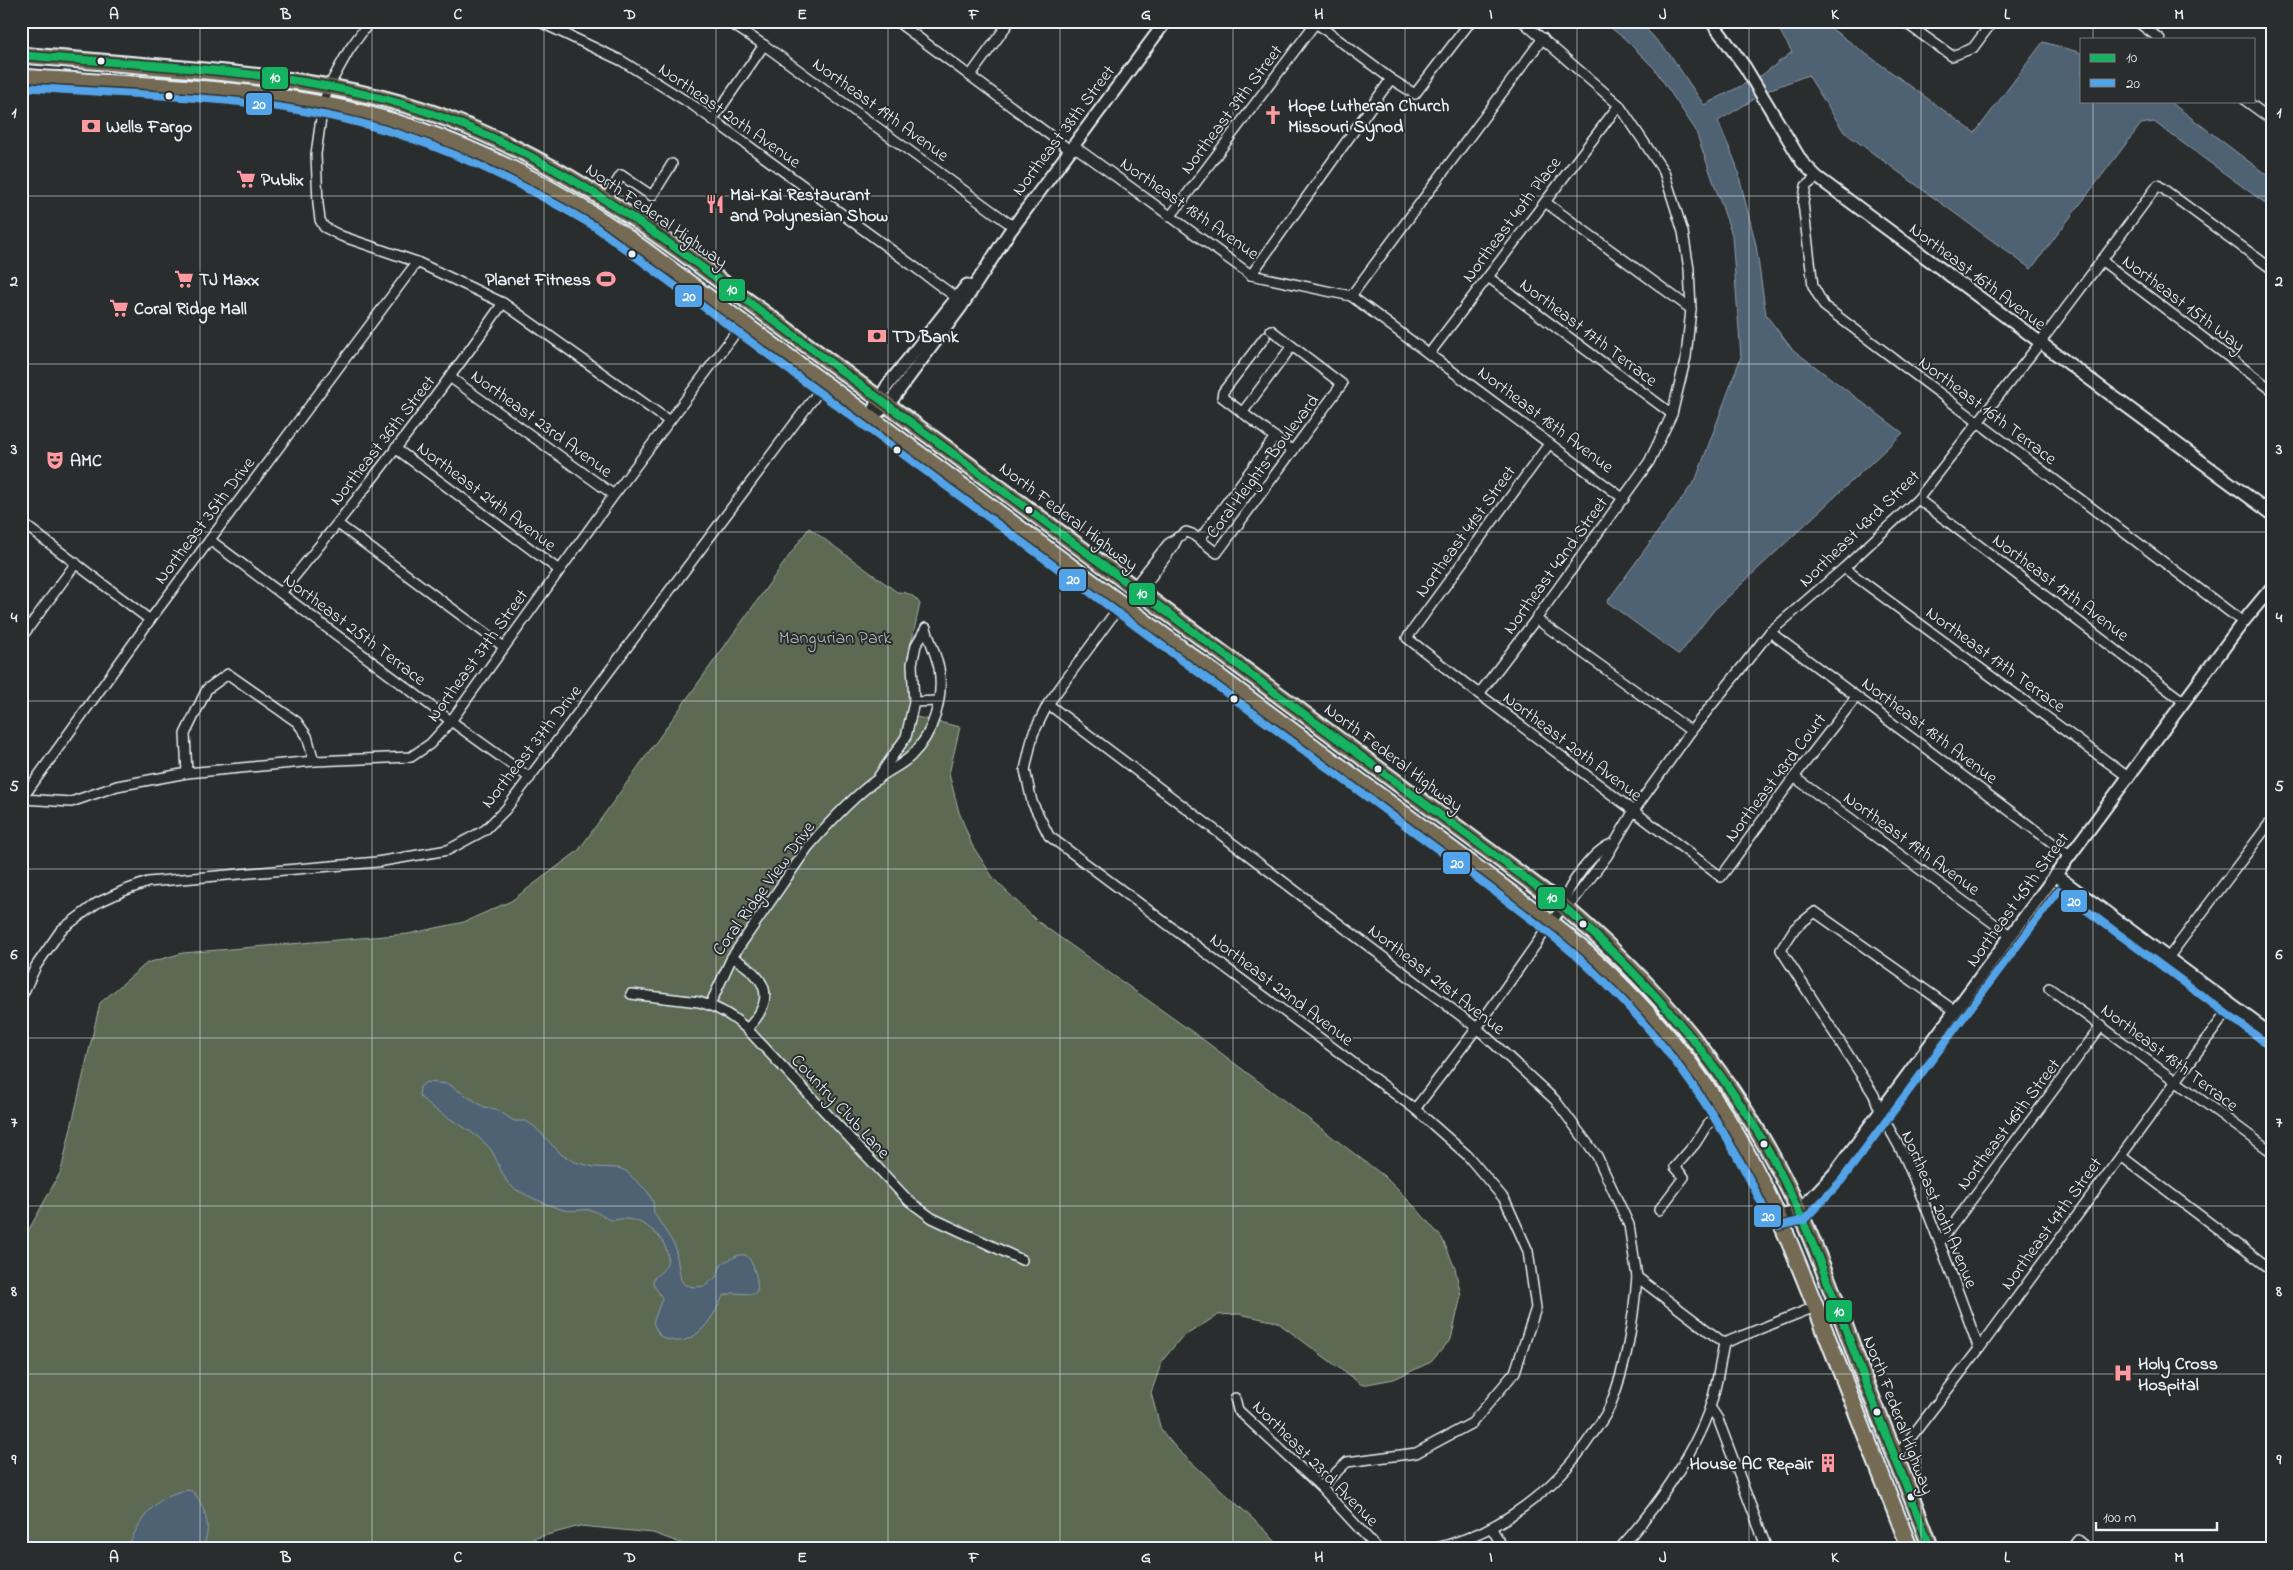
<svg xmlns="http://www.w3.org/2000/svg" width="2293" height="1570" font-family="'Indie Flower',sans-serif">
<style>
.green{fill:#5c6a52;stroke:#a2aea5}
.water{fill:#506273;stroke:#8d9ba8}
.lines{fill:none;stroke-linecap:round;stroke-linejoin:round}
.minor-casing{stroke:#e8f1f8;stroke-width:12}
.tertiary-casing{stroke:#e8f1f8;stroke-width:15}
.primary-casing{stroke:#e8f1f8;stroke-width:19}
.minor{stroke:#2a2d2e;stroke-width:9}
.tertiary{stroke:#2a2d2e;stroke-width:11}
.primary{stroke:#746b52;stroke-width:15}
.bus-1-casing{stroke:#2a2d2e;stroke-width:11}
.bus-2-casing{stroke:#2a2d2e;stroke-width:11}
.bus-1{stroke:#13b361;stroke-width:8}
.bus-2{stroke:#53a3e8;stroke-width:8}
.grid{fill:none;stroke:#e8f1f8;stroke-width:1;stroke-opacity:0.55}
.bus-dot{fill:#e8f1f8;stroke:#2a2d2e;stroke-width:2}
.labels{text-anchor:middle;stroke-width:4;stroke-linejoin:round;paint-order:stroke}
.poi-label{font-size:18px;font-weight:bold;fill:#e8f1f8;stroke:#2a2d2e;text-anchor:start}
.street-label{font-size:18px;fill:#e8f1f8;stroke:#2a2d2e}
.park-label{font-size:18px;fill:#b0bbb6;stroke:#2a2d2e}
.line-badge{stroke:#2a2d2e;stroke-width:2}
.badge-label{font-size:14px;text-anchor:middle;font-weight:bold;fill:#fff}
.neatline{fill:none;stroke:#e8f1f8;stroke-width:2}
.grid-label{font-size:16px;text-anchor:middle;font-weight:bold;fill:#e8f1f8}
</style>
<rect width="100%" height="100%" fill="#2a2d2e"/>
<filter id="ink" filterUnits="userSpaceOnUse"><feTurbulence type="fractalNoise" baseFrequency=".02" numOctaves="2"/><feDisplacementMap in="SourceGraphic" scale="10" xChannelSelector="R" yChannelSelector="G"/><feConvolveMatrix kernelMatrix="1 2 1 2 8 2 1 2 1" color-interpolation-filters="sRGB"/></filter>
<g filter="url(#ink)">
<!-- green -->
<path class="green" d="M809,528L897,592C908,592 914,595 920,604L908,657L910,676L908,715L960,727L949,774L959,812L972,845L994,879L1037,921L1205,1041L1384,1176L1415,1207L1442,1238L1455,1268L1461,1296L1451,1339L1431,1362L1394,1379L1362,1385L1277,1322L1239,1314L1218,1315L1181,1338L1162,1361L1151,1393L1161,1430L1177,1449L1266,1531L1282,1549H697L653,1533L580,1526L514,1544L511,1549H21V1244L61,1171L100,1003L147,963L183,953L408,934L464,922L511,901L578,851Z"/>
<!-- water -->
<g class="water">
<polygon points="1602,21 1639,21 1671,56 1704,105 1762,75 1792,52 1774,21 1821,21 1975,133 2043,42 2082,53 2082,101 2169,101 2272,179 2272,208 2154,122 2141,124 2031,269 1844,132 1808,75 1771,89 1718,121 1736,164 1756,245 1766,315 1792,349 1903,433 1714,610 1679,655 1607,602 1696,479 1741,357 1732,235 1695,129 1654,68 1625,39"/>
<path d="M426,1082L448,1084L484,1107L496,1109L514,1121H526L535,1127L562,1155L575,1162L594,1167L618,1168L626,1171L648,1192L653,1202L654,1213L675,1246L681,1280L685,1285L694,1287L705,1286L716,1277L722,1263L739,1255H746C753,1261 759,1281 757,1291L753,1294L733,1293L723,1296C712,1321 691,1354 660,1336L653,1323L662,1298L653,1284L654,1278C665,1269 671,1263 666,1249C661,1234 643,1220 626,1219C621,1218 616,1220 611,1220C604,1218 597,1211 590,1210C582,1209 574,1212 564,1210C547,1205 530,1197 515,1189C500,1180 499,1157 487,1145C467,1125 439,1116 419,1096L420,1087Z"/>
<path d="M189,1490C201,1495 209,1521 207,1533C206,1538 204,1544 202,1549H128C138,1520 157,1493 189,1490Z"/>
</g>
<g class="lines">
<!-- minor casing -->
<g class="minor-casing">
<g id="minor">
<polyline points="370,21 349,50 329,86 323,104 316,154 318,204 320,220 324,227 341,236 417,262 503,303 669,421"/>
<polyline points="538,21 622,61 694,106 957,298 963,297"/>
<polyline points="727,21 764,45 1014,227"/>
<polyline points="896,21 1070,150 1078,149 1251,275 1351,296 1624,499"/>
<polyline points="1313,21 1391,79 1415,94 1471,21"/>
<polyline points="1903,21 1952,56 1973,48 1993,21"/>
<polyline points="2136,21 2160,39"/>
<polyline points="970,76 1010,21"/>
<polyline points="2246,101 2272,120"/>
<polyline points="713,119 764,45"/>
<polyline points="1817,177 1806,186 1803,203 1813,286 1824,306 2243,622"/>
<polyline points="606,199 621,175 652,196 672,164"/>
<polyline points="1545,202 1691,309"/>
<polyline points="1170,217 1317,21"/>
<polyline points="2101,260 2272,390"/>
<polyline points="1251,275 1391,79"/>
<polyline points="1488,277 1672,414"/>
<polyline points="1351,296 1543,38"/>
<polyline points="1265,337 1223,392 1222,397 1293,451"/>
<polyline points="1429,354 1619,105"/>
<polyline points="451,378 614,495"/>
<polyline points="1242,413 1292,346"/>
<polyline points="1549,444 1407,638 1479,694 1721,877 1794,777 1856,697"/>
<polyline points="395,448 559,570"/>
<polyline points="1918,499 2184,702"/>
<polyline points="21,522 150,620"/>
<polyline points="338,524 504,647"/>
<polyline points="1200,539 1275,437"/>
<polyline points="210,540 451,721 530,778"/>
<polyline points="1844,568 2128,777"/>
<polyline points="1134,587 1168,544 1186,532 1192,534 1217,553 1342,384 1271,330"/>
<polyline points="1140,592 1173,547 1178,537"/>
<path d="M281,593C358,499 433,403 503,303"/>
<polyline points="1122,603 1048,704 1033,734 1025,770 1032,802 1049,836 1415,1109 1467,1155 1505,1200 1528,1251 1536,1308 1515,1372 1472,1423 1416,1453 1347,1462 1321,1487"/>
<polyline points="1536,619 1691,731"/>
<polyline points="1770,632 2070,856"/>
<polyline points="21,638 76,563"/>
<polyline points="1479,694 1536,619 1649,462 1672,414 1686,357 1691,309 1689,269 1683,232 1664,172 1619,105 1522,21"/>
<polyline points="914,702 938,701"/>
<polyline points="1048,704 1477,1028 1555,1100 1597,1156 1629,1225 1637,1277 1724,1343"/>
<polyline points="187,773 185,734 207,689 228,674 297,722 307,736 314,761"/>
<polyline points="879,776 906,737 914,702 912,664 916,645 926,628"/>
<polyline points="1794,777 2011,936"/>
<polyline points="23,799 71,802 117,786 187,773 314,761 411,757 430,744 451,721 614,495 743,323"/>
<polyline points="21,800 150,620 417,262"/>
<polyline points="1563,906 1573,901 1607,856 1633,812 1691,731 1770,632 1844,568 1918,499 2040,343 2158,185 2272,269"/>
<path d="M732,957C766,977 778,997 747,1029"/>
<polyline points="2168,958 2272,820"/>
<polyline points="2049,988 2272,1152"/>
<path d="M631,994L699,1002C718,1007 733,1016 747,1029L909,1201L932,1218L1022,1260"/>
<polyline points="21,998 36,966 61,930 97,903 123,891 148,882 377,862 448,850 485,830 506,809 825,383"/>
<path d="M710,1005L732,957L808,847C827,825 855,795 879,778C889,770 902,765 911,756C933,735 944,699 939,668C936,655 930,641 926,628"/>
<path d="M1955,1011L1815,912L1795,928L1781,950L1874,1095C1882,1121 1899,1142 1909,1167C1935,1227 1957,1288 1979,1349"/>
<path d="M1415,1109L1477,1028L1563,906C1567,886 1594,849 1614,843"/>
<polyline points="2121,1156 2272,1270"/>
<polyline points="1659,1210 1684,1177 1675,1167 1695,1144 1707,1125 1724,1113"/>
<polyline points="1940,1242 2102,1025"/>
<polyline points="1724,1343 1815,1307"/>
<polyline points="1235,1398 1238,1410 1321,1487 1378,1549"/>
<polyline points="1710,1407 1718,1419 1767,1549"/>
<polyline points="1895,1458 1979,1349 2232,1005"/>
<polyline points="1492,1529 1504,1549"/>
<path d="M1432,1549C1498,1534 1555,1491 1592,1435C1598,1426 1606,1416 1610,1406C1627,1365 1633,1322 1637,1277"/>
<path d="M1619,1549C1654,1511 1693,1456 1710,1407C1717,1386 1720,1364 1724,1343"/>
<polyline points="2071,1549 2078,1540 2089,1549"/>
</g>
</g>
<!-- tertiary casing -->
<g class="tertiary-casing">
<g id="tertiary">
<polyline points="1711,21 1745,67 1802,162 1817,177 2272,514"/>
<polyline points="875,406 887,386 967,285"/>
<polyline points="871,417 888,405 961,307 1008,234 1166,21"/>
<polyline points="2057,876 2272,1035"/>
<polyline points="1779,1216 1799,1211 1834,1174 2243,622 2272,587"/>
</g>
</g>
<!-- primary casing -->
<g class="primary-casing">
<g id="primary">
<path d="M21,55C75,60 129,64 184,69C274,77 365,87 451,120C534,152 608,199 680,251L1563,906C1663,990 1745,1091 1799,1211C1823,1263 1842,1319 1862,1373C1885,1432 1910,1490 1931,1549"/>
<path d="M21,77C121,85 223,85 322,104C440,126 550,181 646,251L1551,923C1619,977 1679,1041 1725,1115C1767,1183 1796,1256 1825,1331C1853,1403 1881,1476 1910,1549"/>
</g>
</g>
<!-- minor -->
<use href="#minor" class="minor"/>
<!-- tertiary -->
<use href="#tertiary" class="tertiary"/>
<!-- primary -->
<use href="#primary" class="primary"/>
<!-- bus-1 casing -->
<g class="bus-1-casing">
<path id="bus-1" d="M21,55C153,67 291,68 418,109C514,139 599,193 680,251L1563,906C1636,970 1702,1041 1753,1124C1801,1202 1830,1288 1862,1373C1884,1432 1909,1490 1931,1549"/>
</g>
<!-- bus-2 casing -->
<g class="bus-2-casing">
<path id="bus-2" d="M21,87C133,95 247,95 356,122C441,143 519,182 594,226L1482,882C1520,911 1559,939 1594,972C1672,1046 1725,1124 1770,1221L1779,1226L1804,1220L1841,1181L2059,890L2266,1043"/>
</g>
<!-- bus-1 -->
<use href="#bus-1" class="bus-1"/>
<!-- bus-2 -->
<use href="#bus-2" class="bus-2"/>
</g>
</g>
<!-- grid -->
<path class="grid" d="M200,21V1549M372,21V1549M544,21V1549M716,21V1549M888,21V1549M1060,21V1549M1233,21V1549M1405,21V1549M1577,21V1549M1749,21V1549M1921,21V1549M2093,21V39M2093,101V1549M21,196H2272M21,364H2272M21,532H2272M21,701H2272M21,869H2272M21,1038H2272M21,1206H2272M21,1374H2272"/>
<!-- icons -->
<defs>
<g id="church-bare" transform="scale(1.5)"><path d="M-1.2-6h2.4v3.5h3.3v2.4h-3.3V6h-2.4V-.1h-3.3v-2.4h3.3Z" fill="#ff9aa2" stroke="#2a2d2e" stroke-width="2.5" paint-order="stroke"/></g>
<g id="bank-bare" transform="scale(1.5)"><path d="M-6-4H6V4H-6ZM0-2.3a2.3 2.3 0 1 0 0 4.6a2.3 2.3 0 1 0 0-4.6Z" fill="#ff9aa2" stroke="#2a2d2e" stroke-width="2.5" paint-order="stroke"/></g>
<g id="supermarket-bare" transform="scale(1.5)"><path d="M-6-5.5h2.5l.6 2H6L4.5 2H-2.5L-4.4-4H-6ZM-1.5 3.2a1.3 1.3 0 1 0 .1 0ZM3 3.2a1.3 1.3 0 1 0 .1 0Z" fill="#ff9aa2" stroke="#2a2d2e" stroke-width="2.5" paint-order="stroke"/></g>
<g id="restaurant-bare" transform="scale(1.5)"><path d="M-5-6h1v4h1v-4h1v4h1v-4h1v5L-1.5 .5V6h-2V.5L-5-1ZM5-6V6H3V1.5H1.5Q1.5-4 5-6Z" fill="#ff9aa2" stroke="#2a2d2e" stroke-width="2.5" paint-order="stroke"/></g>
<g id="stadium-bare" transform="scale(1.5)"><path d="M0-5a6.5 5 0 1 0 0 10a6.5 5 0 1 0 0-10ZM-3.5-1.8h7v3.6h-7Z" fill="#ff9aa2" stroke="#2a2d2e" stroke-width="2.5" paint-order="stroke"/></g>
<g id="theatre-bare" transform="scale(1.5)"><path d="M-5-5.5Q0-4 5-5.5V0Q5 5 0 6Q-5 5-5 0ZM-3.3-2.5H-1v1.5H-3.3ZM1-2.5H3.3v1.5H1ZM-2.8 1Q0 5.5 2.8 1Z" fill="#ff9aa2" stroke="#2a2d2e" stroke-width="2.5" paint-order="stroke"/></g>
<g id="hospital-bare" transform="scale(1.5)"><path d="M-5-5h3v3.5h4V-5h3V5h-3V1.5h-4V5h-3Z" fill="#ff9aa2" stroke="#2a2d2e" stroke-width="2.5" paint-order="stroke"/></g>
<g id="building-bare" transform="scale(1.5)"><path d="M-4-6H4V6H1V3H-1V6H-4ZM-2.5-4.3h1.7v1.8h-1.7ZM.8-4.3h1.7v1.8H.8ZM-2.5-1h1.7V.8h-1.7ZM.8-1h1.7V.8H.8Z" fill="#ff9aa2" stroke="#2a2d2e" stroke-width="2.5" paint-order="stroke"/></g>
</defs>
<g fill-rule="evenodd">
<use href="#church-bare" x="1273" y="115"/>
<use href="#bank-bare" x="91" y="126"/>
<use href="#supermarket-bare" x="246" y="179"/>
<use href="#restaurant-bare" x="715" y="204"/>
<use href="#supermarket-bare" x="184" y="279"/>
<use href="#stadium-bare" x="606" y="279"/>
<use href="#supermarket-bare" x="119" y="308"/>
<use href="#bank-bare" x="877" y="336"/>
<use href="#theatre-bare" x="55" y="460"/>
<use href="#hospital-bare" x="2123" y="1373"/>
<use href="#building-bare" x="1828" y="1463"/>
</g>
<!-- markers -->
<g class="bus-dot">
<circle cx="101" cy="61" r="4.5"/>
<circle cx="169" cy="96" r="4.5"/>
<circle cx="632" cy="254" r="4.5"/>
<circle cx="897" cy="450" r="4.5"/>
<circle cx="1029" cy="510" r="4.5"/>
<circle cx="1234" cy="699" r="4.5"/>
<circle cx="1378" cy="769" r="4.5"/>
<circle cx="1583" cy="924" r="4.5"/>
<circle cx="1764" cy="1144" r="4.5"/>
<circle cx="1877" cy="1412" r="4.5"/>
<circle cx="1911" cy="1497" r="4.5"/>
</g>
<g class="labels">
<!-- poi labels -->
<g class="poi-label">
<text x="1288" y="111">Hope Lutheran Church<tspan x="1288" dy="21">Missouri Synod</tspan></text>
<text x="106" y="132">Wells Fargo</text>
<text x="261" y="185">Publix</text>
<text x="730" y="200">Mai-Kai Restaurant<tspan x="730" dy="21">and Polynesian Show</tspan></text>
<text x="199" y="285">TJ Maxx</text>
<text x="591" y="285" text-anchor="end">Planet Fitness</text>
<text x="134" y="314">Coral Ridge Mall</text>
<text x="892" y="342">TD Bank</text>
<text x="70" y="466">AMC</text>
<text x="2138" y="1369">Holy Cross<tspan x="2138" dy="21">Hospital</tspan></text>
<text x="1813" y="1469" text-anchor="end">House AC Repair</text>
</g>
<!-- street labels -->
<g class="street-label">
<text transform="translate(881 109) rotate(36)" y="6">Northeast 19th Avenue</text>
<text transform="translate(1231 109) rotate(-53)" y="6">Northeast 39th Street</text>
<text transform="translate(730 115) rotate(35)" y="6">Northeast 20th Avenue</text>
<text transform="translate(1063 130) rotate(-53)" y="6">Northeast 38th Street</text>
<text transform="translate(1190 208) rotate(35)" y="6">Northeast 18th Avenue</text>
<text transform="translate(657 215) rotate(35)" y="6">North Federal Highway</text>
<text transform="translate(1511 219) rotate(-53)" y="6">Northeast 40th Place</text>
<text transform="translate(1978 276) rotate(37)" y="6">Northeast 16th Avenue</text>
<text transform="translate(2184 303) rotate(37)" y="6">Northeast 15th Way</text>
<text transform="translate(1589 332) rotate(37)" y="6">Northeast 17th Terrace</text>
<text transform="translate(1988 410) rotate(37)" y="6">Northeast 16th Terrace</text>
<text transform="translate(1546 419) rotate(37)" y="6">Northeast 18th Avenue</text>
<text transform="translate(542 423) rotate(36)" y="6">Northeast 23rd Avenue</text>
<text transform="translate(382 440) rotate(-52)" y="6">Northeast 36th Street</text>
<text transform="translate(1262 466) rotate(-53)" y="6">Coral Heights Boulevard</text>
<text transform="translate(487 496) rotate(37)" y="6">Northeast 24th Avenue</text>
<text transform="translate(1069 516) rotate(37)" y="6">North Federal Highway</text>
<text transform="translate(204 520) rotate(-53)" y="6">Northeast 35th Drive</text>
<text transform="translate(1859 528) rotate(-44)" y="6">Northeast 43rd Street</text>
<text transform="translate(1465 531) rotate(-54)" y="6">Northeast 41st Street</text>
<text transform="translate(1555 565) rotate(-54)" y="6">Northeast 42nd Street</text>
<text transform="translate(2061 587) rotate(37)" y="6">Northeast 17th Avenue</text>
<text transform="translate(355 629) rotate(37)" y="6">Northeast 25th Terrace</text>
<text transform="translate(477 655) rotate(-54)" y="6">Northeast 37th Street</text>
<text transform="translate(1996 659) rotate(36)" y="6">Northeast 17th Terrace</text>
<text transform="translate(1930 730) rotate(37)" y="6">Northeast 18th Avenue</text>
<text transform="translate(531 746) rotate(-52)" y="6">Northeast 37th Drive</text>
<text transform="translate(1573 746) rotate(37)" y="6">Northeast 20th Avenue</text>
<text transform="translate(1394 757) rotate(37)" y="6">North Federal Highway</text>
<text transform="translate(1775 777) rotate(-53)" y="6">Northeast 43rd Court</text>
<text transform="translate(1912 843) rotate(36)" y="6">Northeast 19th Avenue</text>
<text transform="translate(763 888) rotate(-54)" y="6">Coral Ridge View Drive</text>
<text transform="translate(2017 899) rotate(-54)" y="6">Northeast 45th Street</text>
<text transform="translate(1437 979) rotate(38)" y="6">Northeast 21st Avenue</text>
<text transform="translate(1282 989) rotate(37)" y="6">Northeast 22nd Avenue</text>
<text transform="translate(2170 1057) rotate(37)" y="6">Northeast 18th Terrace</text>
<text transform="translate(841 1106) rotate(47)" y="6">Country Club Lane</text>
<text transform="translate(2008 1124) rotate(-53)" y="6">Northeast 46th Street</text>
<text transform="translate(1940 1209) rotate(67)" y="6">Northeast 20th Avenue</text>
<text transform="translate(2051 1223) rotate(-54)" y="6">Northeast 47th Street</text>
<text transform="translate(1899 1415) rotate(69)" y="6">North Federal Highway</text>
<text transform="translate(1316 1463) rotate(45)" y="6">Northeast 23rd Avenue</text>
</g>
<!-- park labels -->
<g class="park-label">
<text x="835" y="643">Mangurian Park</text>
</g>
</g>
<g class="line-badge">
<rect x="261" y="66" width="28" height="24" rx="5" fill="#13b361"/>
<rect x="245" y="92" width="28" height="24" rx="5" fill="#53a3e8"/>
<rect x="718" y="278" width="28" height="24" rx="5" fill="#13b361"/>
<rect x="674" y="284" width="29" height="24" rx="5" fill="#53a3e8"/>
<rect x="1058" y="568" width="29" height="24" rx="5" fill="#53a3e8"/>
<rect x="1128" y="582" width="28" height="24" rx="5" fill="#13b361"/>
<rect x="1442" y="851" width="29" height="24" rx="5" fill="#53a3e8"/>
<rect x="1537" y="886" width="29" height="24" rx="5" fill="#13b361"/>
<rect x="2060" y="889" width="28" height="24" rx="5" fill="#53a3e8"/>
<rect x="1753" y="1204" width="29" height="24" rx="5" fill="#53a3e8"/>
<rect x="1825" y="1299" width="28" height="24" rx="5" fill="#13b361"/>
</g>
<g class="badge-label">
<text x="275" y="82">10</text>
<text x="259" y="109">20</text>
<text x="732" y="294">10</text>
<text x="689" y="301">20</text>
<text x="1073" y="584">20</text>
<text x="1142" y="598">10</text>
<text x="1457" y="868">20</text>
<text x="1552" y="902">10</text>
<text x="2074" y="906">20</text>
<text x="1768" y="1221">20</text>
<text x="1839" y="1316">10</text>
</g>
<!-- margin -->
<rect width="2293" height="1570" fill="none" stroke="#2a2d2e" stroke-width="55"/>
<!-- legend -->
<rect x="2080" y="38" width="175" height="65" fill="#2a2d2e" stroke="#767b7f"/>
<rect x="2090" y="54" width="25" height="8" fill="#13b361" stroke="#767b7f"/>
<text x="2126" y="62" font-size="15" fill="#e8f1f8">10</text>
<rect x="2090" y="79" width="25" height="8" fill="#53a3e8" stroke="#767b7f"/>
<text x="2126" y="88" font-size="15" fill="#e8f1f8">20</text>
<!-- scale -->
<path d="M2096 1522v8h121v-8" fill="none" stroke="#e8f1f8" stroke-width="2.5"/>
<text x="2103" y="1522" font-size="15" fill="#e8f1f8" stroke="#2a2d2e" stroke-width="4" paint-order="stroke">100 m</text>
<rect x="28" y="28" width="2238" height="1514" class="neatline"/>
<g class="grid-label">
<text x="114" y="19">A</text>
<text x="286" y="19">B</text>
<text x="458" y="19">C</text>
<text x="630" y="19">D</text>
<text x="802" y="19">E</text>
<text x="974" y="19">F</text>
<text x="1146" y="19">G</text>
<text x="1319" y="19">H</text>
<text x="1491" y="19">I</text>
<text x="1663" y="19">J</text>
<text x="1835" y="19">K</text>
<text x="2007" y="19">L</text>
<text x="2179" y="19">M</text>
<text x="14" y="117">1</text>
<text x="2279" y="117">1</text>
<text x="14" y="286">2</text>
<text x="2279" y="286">2</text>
<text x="14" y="454">3</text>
<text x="2279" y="454">3</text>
<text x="14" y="622">4</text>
<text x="2279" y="622">4</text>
<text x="14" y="791">5</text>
<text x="2279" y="791">5</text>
<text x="14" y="959">6</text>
<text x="2279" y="959">6</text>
<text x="14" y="1127">7</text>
<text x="2279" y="1127">7</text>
<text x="14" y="1296">8</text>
<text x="2279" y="1296">8</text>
<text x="14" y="1464">9</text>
<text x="2279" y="1464">9</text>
<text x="114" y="1562">A</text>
<text x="286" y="1562">B</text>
<text x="458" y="1562">C</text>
<text x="630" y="1562">D</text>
<text x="802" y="1562">E</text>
<text x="974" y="1562">F</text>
<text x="1146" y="1562">G</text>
<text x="1319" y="1562">H</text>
<text x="1491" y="1562">I</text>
<text x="1663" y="1562">J</text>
<text x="1835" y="1562">K</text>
<text x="2007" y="1562">L</text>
<text x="2179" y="1562">M</text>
</g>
</svg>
